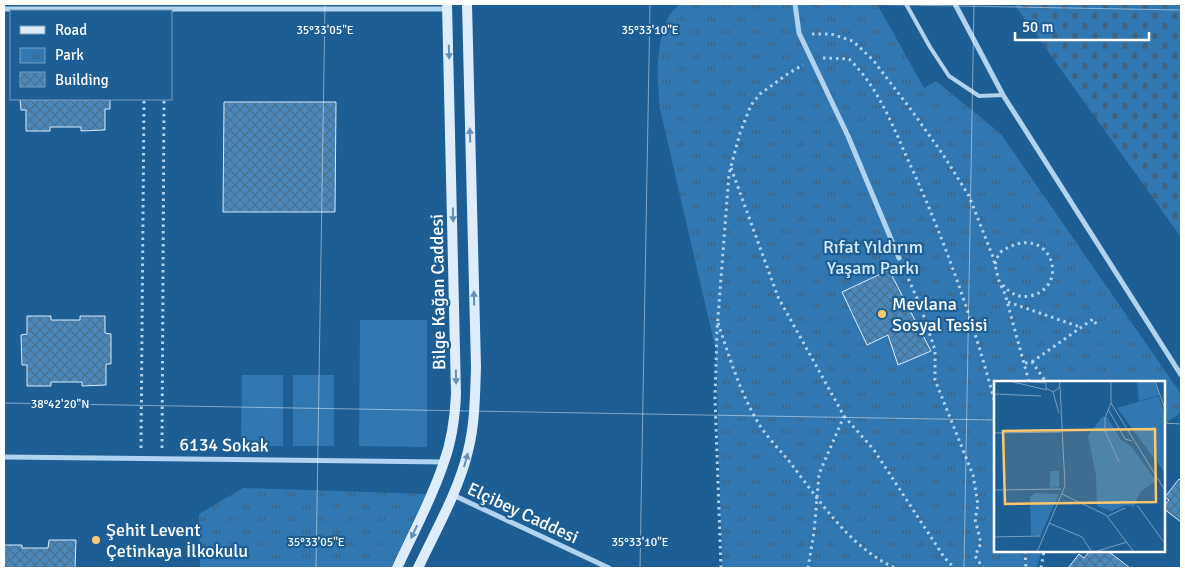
<svg xmlns="http://www.w3.org/2000/svg" width="1185" height="572" font-family="Signika,sans-serif">
<style>
.grass{fill:#3178b3}
.cemetery{fill:url(#cemetery-stones)}
.park{fill:url(#park-tufts)}
.building{fill:url(#building-cross-hatch);stroke:#d7ebfb}
.lines{fill:none;stroke-linecap:round;stroke-linejoin:round}
.path{stroke:#b0d3ef;stroke-width:3;stroke-dasharray:2.5 4;stroke-linecap:butt}
.lane{stroke:#b0d3ef;stroke-width:4}
.street{stroke:#b0d3ef;stroke-width:5}
.secondary{stroke:#deedfb;stroke-width:10}
.oneway{fill:#6190b9}
.ticks{fill:none;stroke:#fff;stroke-width:1;stroke-opacity:0.45}
.poi-dot{fill:#fec76f;stroke:#1d5e95;stroke-width:2}
.labels{text-anchor:middle;stroke-width:4.5;stroke-linejoin:round;paint-order:stroke}
.park-label{font-size:18px;fill:#d7ebfb;stroke:#1d5e95}
.street-label{font-size:18px;fill:#fff;stroke:#1d5e95}
.poi-label{font-size:18px;fill:#fff;stroke:#1d5e95;text-anchor:start}
.inset-road{fill:none;stroke:#779ebf;stroke-width:1}
.view{fill:#fec76f;fill-opacity:0.15;stroke:#fec76f;stroke-width:2.5}
.inset-edge{fill:none;stroke:#fff;stroke-width:2.5}
.ticks-label{font-size:12px;text-anchor:middle;fill:#fff;stroke:#1d5e95;stroke-width:4.5;stroke-linejoin:round;paint-order:stroke}
</style>
<defs>
<pattern id="cemetery-stones" width="16" height="16" patternUnits="userSpaceOnUse" patternTransform="scale(1.25)"><rect width="16" height="16" fill="#3178b3"/><path d="M2 7V4a2 2 0 0 1 4 0v3zM10 15v-3a2 2 0 0 1 4 0v3z" fill="#3e6280"/></pattern>
<pattern id="park-tufts" width="24" height="20" patternUnits="userSpaceOnUse" patternTransform="scale(1.25)"><rect width="24" height="20" fill="#3178b3"/><path d="M3 7l-1-3M5 7V3M7 7l1-3M15 17l-1-3M17 17v-4M19 17l1-3" fill="none" stroke="#3e6280"/></pattern>
<pattern id="building-cross-hatch" width="8" height="8" patternUnits="userSpaceOnUse" patternTransform="scale(1.25)"><rect width="8" height="8" fill="#4a89be"/><path d="M0 0l8 8M0 8l8-8" fill="none" stroke="#4b7190"/></pattern>
</defs>
<rect width="100%" height="100%" fill="#1d5e95"/>
<!-- grass -->
<g class="grass">
<polygon points="360,320 427,320 427,447 359,446"/>
<polygon points="242,375 283,375 283,446 241,446"/>
<rect x="293" y="375" width="41" height="71"/>
</g>
<!-- cemetery -->
<polygon class="cemetery" points="1014,4 1181,4 1181,237"/>
<!-- park -->
<g class="park">
<path d="M679,4H877L924,88L936,81L1001,134L1181,394V413L1164,424V382H995V551H1042L1036,568H722L716,351L660,109C657,79 655,44 669,16C671,12 676,8 679,4Z"/>
<polygon points="243,488 426,494 391,568 200,568 199,514"/>
</g>
<!-- building -->
<g class="building">
<polygon points="20,99 110,99 110,109 105,109 105,130 81,131 81,127 50,127 50,131 26,131 26,110 21,110"/>
<polygon points="224,102 336,102 335,212 223,212"/>
<polygon points="889,270 931,351 898,365 888,335 867,345 842,292"/>
<polygon points="27,316 51,316 51,320 80,320 80,316 105,316 105,333 111,334 111,364 106,364 106,385 82,386 82,382 51,382 51,386 27,386 27,365 22,365 21,335 27,334"/>
<polygon points="1179,479 1181,481 1181,522 1164,509 1164,506 1169,500 1165,497"/>
<polygon points="49,540 76,540 75,568 4,568 4,545 22,545 22,548 48,548"/>
<polygon points="1090,551 1108,551 1130,568 1068,568 1079,554 1084,558"/>
</g>
<g class="lines">
<!-- path -->
<g class="path">
<polyline points="812,34 831,34 853,41 873,60 912,111 944,156 969,196 993,257 999,281 1005,294 1029,382"/>
<path d="M823,58L849,59C878,87 892,124 908,160C944,238 973,320 995,403"/>
<polyline points="731,168 778,297 844,416 819,474 814,532 808,568"/>
<path d="M995,264L999,253C1050,217 1073,287 1030,296C1018,298 1011,294 1003,285"/>
<polyline points="903,267 920,305 935,350 935,380 973,475 978,505 975,519 981,543 975,556 983,568"/>
<polyline points="1008,302 1080,327"/>
<path d="M718,323C729,356 739,389 756,419C764,434 778,448 789,461C819,500 849,547 895,568"/>
<polyline points="1032,362 1093,319 1098,327"/>
<polyline points="1025,363 1032,362 1046,382"/>
<polyline points="844,416 874,450 944,557 954,568"/>
<polyline points="141,448 144,99"/>
<polyline points="162,448 164,99"/>
<polyline points="1025,551 1026,568"/>
<polyline points="721,568 715,398 717,330 729,174 740,133 751,105 760,94 789,73 803,65"/>
<polyline points="1041,568 1044,551"/>
</g>
<!-- lane -->
<polyline class="lane" points="906,4 930,47 949,76 979,96 1003,95"/>
<!-- street -->
<g class="street">
<polyline points="795,4 799,33 848,136 899,258"/>
<polyline points="955,4 1003,95 1181,375"/>
<polyline points="4,9 448,9"/>
<polyline points="4,457 445,462"/>
<polyline points="453,495 609,568"/>
</g>
<!-- secondary -->
<g class="secondary">
<path d="M397,568C413,533 432,499 444,462C452,440 455,417 456,394L447,4"/>
<path d="M418,568C435,532 459,490 468,451C475,424 475,395 476,367L467,4"/>
</g>
</g>
<!-- one-way arrows -->
<defs><path id="oneway-solid" d="M-6-.8H1V-3.2L6.5 0L1 3.2V.8H-6Z" transform="scale(1.25)"/></defs>
<g class="oneway">
<use href="#oneway-solid" transform="translate(449 52) rotate(88)"/>
<use href="#oneway-solid" transform="translate(470 135) rotate(-92)"/>
<use href="#oneway-solid" transform="translate(453 215) rotate(89)"/>
<use href="#oneway-solid" transform="translate(474 298) rotate(-91)"/>
<use href="#oneway-solid" transform="translate(456 377) rotate(89)"/>
<use href="#oneway-solid" transform="translate(466 460) rotate(-74)"/>
<use href="#oneway-solid" transform="translate(414 532) rotate(115)"/>
</g>
<!-- ticks -->
<path class="ticks" d="M849,4L1181,10M4,403L995,420M1164,423L1181,424M316,568L325,4M640,568L650,4M964,568L974,4"/>
<!-- markers -->
<g class="poi-dot">
<circle cx="882" cy="314" r="5"/>
<circle cx="96" cy="540" r="5"/>
</g>
<g class="labels">
<!-- park labels -->
<g class="park-label">
<text x="873" y="253">Rıfat Yıldırım<tspan x="873" dy="21">Yaşam Parkı</tspan></text>
</g>
<!-- street labels -->
<g class="street-label">
<text transform="translate(438 292) rotate(-91)" y="6">Bilge Kağan Caddesi</text>
<text transform="translate(224 445) rotate(1)" y="6">6134 Sokak</text>
<text transform="translate(523 513) rotate(25)" y="6">Elçibey Caddesi</text>
</g>
<!-- poi labels -->
<g class="poi-label">
<text x="892" y="310">Mevlana<tspan x="892" dy="21">Sosyal Tesisi</tspan></text>
<text x="106" y="536">Şehit Levent<tspan x="106" dy="21">Çetinkaya İlkokulu</tspan></text>
</g>
</g>
<!-- overview -->
<g transform="translate(994 381)">
<rect width="171" height="171" fill="#1d5e95"/>
<path d="M56,90H65V106L56,107Z" fill="#3178b3"/>
<path d="M165,15L171,35V92L123,27Z" fill="#3178b3"/>
<path d="M143,0H160L166,14L145,20ZM108,36H113L127,59L137,65L162,100L146,111L140,126L132,124L118,130L103,125L102,94L94,55ZM42,112L65,113L46,155L37,154L36,116Z" fill="#3178b3"/>
<path class="inset-road" d="M15,0L53,9M29,0L51,2M52,0V7L59,11L65,7L66,0M117,0V22L172,111M161,0L172,31M59,11L65,32M0,13L47,15M117,22L111,37V50L125,81M114,28L131,58L138,60M0,52L67,51M0,109L67,108M68,113L112,134L140,171M143,124L172,164M114,135L131,127M55,142L88,156L98,171M0,156L47,155M43,171L71,105L66,6M100,171L133,161"/>
<path class="view" d="M161,48L162,121L11,123L9,50Z"/>
<rect width="171" height="171" class="inset-edge"/>
</g>
<g class="ticks-label">
<text x="325" y="34">35°33'05"E</text>
<text x="650" y="34">35°33'10"E</text>
<text x="60" y="408">38°42'20"N</text>
<text x="316" y="546">35°33'05"E</text>
<text x="640" y="546">35°33'10"E</text>
</g>
<!-- border -->
<rect width="1185" height="572" fill="none" stroke="#ffffff" stroke-width="10"/>
<!-- legend -->
<rect x="10" y="10" width="162" height="90" fill="#1d5e95" stroke="#779ebf"/>
<rect x="20" y="26" width="25" height="8" fill="#deedfb" stroke="#779ebf"/>
<text x="55" y="35" font-size="15" fill="#ffffff">Road</text>
<rect x="20" y="48" width="25" height="15" fill="url(#park-tufts)" stroke="#779ebf"/>
<text x="55" y="60" font-size="15" fill="#ffffff">Park</text>
<rect x="20" y="72" width="25" height="15" fill="url(#building-cross-hatch)" stroke="#779ebf"/>
<text x="55" y="85" font-size="15" fill="#ffffff">Building</text>
<!-- scale -->
<path d="M1015 32v8h134v-8" fill="none" stroke="#ffffff" stroke-width="2.5"/>
<text x="1022" y="32" font-size="15" fill="#ffffff" stroke="#1d5e95" stroke-width="4" paint-order="stroke">50 m</text>
</svg>
